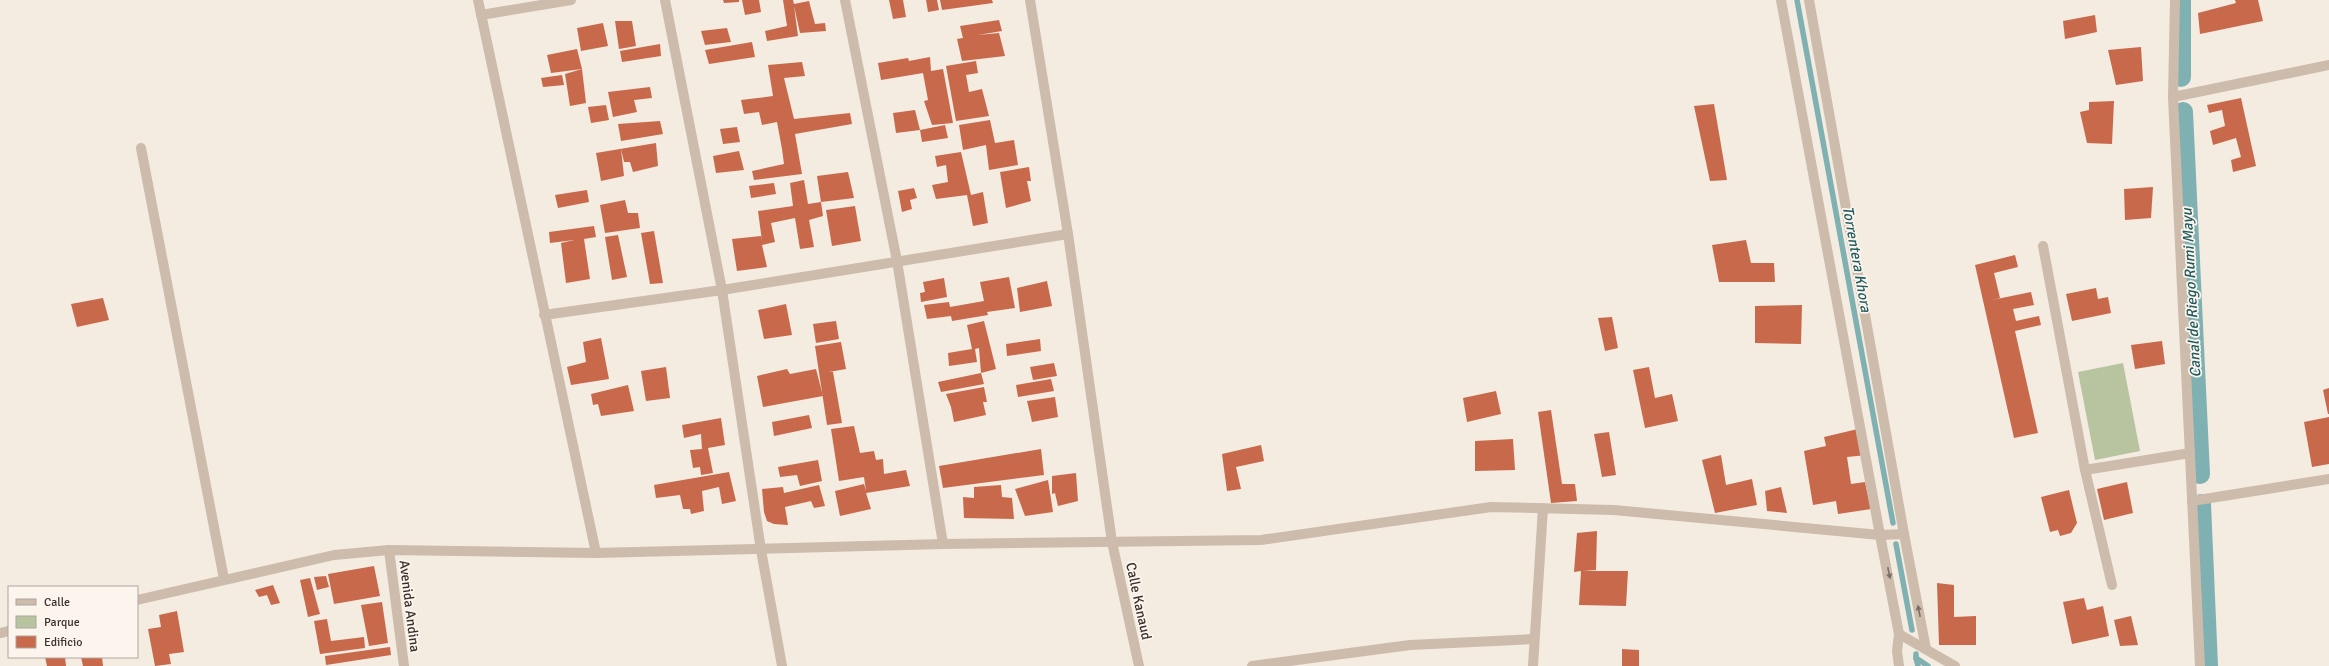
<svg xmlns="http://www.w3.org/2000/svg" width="2329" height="666" font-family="Signika,sans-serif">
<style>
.green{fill:#b8c4a0}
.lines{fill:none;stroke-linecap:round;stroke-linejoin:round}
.stream{stroke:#7fb0b2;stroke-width:5.5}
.canal{stroke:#7fb0b2;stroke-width:20}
.building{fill:#c8694b}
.service{stroke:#cdbbac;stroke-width:10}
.minor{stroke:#cdbbac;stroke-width:10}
.tertiary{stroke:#cdbbac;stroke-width:10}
.oneway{fill:#7d6f65}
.labels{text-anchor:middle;stroke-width:3.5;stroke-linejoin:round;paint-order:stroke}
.street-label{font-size:14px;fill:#3b302b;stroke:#fbf5ee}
.water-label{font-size:15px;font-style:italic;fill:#1f5a5e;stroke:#fbf5ee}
</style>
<rect width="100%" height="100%" fill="#f4ebe1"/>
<!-- green -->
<polygon class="green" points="2123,363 2140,451 2095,460 2078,372"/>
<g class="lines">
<!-- stream -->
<g class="stream">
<polyline points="1797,0 1893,523"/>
<polyline points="1896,544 1912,630"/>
<polyline points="1916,654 1916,658 1928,666"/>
<polyline points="1916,658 1918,666"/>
</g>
<!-- canal -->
<g class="canal">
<polyline points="2181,77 2181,0"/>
<polyline points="2183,112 2200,474"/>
<polyline points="2201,504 2208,666"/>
</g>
</g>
<!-- building -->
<g class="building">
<polygon points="723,0 739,0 739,2 724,3"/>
<polygon points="742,0 759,0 761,12 745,15"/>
<polygon points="783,0 793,0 794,4 809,1 815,24 825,23 826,31 800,33 794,6 798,36 767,41 765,31 787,26"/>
<polygon points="889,0 903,0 906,17 893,19"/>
<polygon points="926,0 937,0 939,10 928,12"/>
<polygon points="940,0 992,0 993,3 942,10"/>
<polygon points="2235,0 2258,0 2263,21 2200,34 2198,13 2236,3"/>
<polygon points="2095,15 2097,32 2065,39 2063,21"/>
<polygon points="999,20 1002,31 978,35 999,33 1005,56 962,61 957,39 963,38 960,26"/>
<polygon points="615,21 632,21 636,46 619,49"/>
<polygon points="603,23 608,46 581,51 577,28"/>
<polygon points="727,28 731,42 705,45 701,31"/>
<polygon points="752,42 755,57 709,64 705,50"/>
<polygon points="660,44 661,56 622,62 620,51"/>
<polygon points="2141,47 2143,81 2116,85 2108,50"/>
<polygon points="577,49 582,69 586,103 570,106 565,74 582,69 551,73 547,55"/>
<polygon points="930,57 931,71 943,69 953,123 932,125 924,101 928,100 923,73 881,80 878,63 908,58 909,61"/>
<polygon points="976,61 978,73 966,75 969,92 982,89 989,116 956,121 946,66"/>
<polygon points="802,62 805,76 784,78 794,119 850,113 852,124 795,134 802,174 754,180 752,171 784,164 782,149 777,122 762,125 759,112 744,114 741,100 773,96 768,65"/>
<polygon points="562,75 564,85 543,87 541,78"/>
<polygon points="650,87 652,98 634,100 637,112 613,117 608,92"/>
<polygon points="2241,98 2256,166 2233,172 2231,160 2241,157 2236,138 2213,145 2210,131 2225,126 2222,110 2209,113 2207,105"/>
<polygon points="2114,101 2112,144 2087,143 2080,112 2089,110 2089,102"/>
<polygon points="1714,104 1727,180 1710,181 1694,106"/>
<polygon points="606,105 609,120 591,123 588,107"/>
<polygon points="915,110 920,130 945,125 948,138 922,142 920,130 896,133 893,113"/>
<polygon points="990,120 995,143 1014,140 1018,165 989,170 986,145 963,150 959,125"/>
<polygon points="660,121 663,134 621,141 618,124"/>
<polygon points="737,127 740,142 723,144 720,129"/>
<polygon points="656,143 658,166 633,172 630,162 624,162 621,149 624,176 601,181 596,153"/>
<polygon points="739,151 744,170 716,173 713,156"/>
<polygon points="961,152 971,195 983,192 988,223 973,226 967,195 936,199 932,185 948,182 946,165 937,167 935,156"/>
<polygon points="1029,167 1031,181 1027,181 1031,201 1006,208 1000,172"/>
<polygon points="848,172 854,198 821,202 823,216 809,220 814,247 800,249 795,218 771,223 775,242 762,245 767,267 737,271 732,239 761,236 762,241 758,211 793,206 790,183 804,180 808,204 821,202 817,176"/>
<polygon points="774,183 776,194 751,198 749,186"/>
<polygon points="2153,187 2151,218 2125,220 2124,189"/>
<polygon points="914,188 917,198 910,200 912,209 902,212 898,191"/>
<polygon points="587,190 589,202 558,208 555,195"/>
<polygon points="625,200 628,213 638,213 640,228 605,233 600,205"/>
<polygon points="855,206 861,241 832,246 826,210"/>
<polygon points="594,226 596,237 584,239 590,279 566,283 561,243 574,240 550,243 549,232"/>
<polygon points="654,231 663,283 650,284 641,233"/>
<polygon points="618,235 627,277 612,280 605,237"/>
<polygon points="1746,240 1751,263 1774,263 1775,282 1719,282 1712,245"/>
<polygon points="2015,255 2018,267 1994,273 2000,298 1992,300 2031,292 2034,305 2013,309 2016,321 2039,316 2041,325 2015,331 2038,433 2014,438 1975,265"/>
<polygon points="1009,277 1015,308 987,312 988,315 952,321 951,316 927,319 924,305 949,302 950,307 984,301 980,282"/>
<polygon points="944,278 947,297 921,302 920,293 925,292 923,282"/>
<polygon points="1047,281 1052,306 1020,312 1017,288"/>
<polygon points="2096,288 2098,299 2108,297 2111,313 2072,321 2066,294"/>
<polygon points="103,298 109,320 77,327 71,304"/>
<polygon points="786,304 792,335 764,339 758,310"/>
<polygon points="1802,305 1801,344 1755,343 1755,306"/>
<polygon points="1612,317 1618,348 1605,351 1598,318"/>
<polygon points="836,321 839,339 816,343 813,324"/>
<polygon points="984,321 996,369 981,373 984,384 941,392 938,382 981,373 979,348 975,349 977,362 949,366 948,353 972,349 967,325"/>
<polygon points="601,338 609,379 571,385 567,367 586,362 583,342"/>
<polygon points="1040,339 1041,351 1007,356 1006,344"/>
<polygon points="2162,341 2165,364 2135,369 2131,345"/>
<polygon points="841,342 846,369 829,372 833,372 842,423 827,425 815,346"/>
<polygon points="1054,363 1057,376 1033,380 1030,367"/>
<polygon points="666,367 670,398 646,401 641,371"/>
<polygon points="1649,367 1655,398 1672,394 1678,421 1645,428 1633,370"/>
<polygon points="787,369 790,374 816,369 823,396 763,407 757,376"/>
<polygon points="1051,379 1054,391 1018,397 1016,385"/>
<polygon points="628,385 634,411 601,416 598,404 593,405 591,394"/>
<polygon points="984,387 987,402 983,402 986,415 954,422 951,407 946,394"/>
<polygon points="2329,388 2329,414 2328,414 2323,390"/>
<polygon points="1496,391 1501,414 1467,422 1463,398"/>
<polygon points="1055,397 1058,417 1032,422 1027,401"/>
<polygon points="1551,410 1562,484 1575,484 1577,501 1551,503 1538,412"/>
<polygon points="809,415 812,428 774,436 772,422"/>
<polygon points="2329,417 2329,464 2312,467 2304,422"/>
<polygon points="721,418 725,445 708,448 713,473 701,475 700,467 693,468 690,450 702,449 701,434 684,438 682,425"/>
<polygon points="854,426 860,453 874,451 876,460 883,459 884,474 906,470 910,486 866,493 871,509 840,516 835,491 864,484 866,491 864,477 839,481 831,429"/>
<polygon points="1862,428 1867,455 1847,457 1851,484 1865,482 1871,509 1838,514 1836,501 1813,505 1804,451 1826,446 1824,437"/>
<polygon points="1609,432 1616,475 1602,477 1594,434"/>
<polygon points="1513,439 1515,470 1475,471 1475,441"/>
<polygon points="1261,445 1264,461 1236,467 1241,489 1227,491 1222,454"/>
<polygon points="1041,449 1044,475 943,488 939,466"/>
<polygon points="1721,455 1726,485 1752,479 1757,505 1715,513 1702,460"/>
<polygon points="818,460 822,481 800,486 797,475 780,477 778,467"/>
<polygon points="729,472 736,501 722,504 719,487 702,491 704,511 691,514 690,509 683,509 680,495 656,498 654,485"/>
<polygon points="1076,473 1078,501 1058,506 1055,493 1052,494 1052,476"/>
<polygon points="1048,480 1053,512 1025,516 1015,489"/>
<polygon points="2127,482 2133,513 2104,520 2097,489"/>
<polygon points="819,485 825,506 814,508 811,501 785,507 788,525 774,524 767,521 764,512 762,489 783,487 784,493"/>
<polygon points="1001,485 1002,497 1012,498 1014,519 964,518 963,497 974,498 974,487"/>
<polygon points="1781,487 1787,513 1767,511 1765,491"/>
<polygon points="2069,490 2077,523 2071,533 2060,536 2058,530 2050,532 2041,497"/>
<polygon points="1597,531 1596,570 1583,571 1628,571 1626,606 1579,605 1581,571 1574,572 1577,533"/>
<polygon points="374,566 380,596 334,604 328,574"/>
<polygon points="326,576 329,587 317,590 314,577"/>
<polygon points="310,578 320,614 308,617 300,580"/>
<polygon points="1937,583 1954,585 1954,617 1976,616 1976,645 1939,645"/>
<polygon points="273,585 280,603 271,605 267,595 259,597 255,590"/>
<polygon points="2084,598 2087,610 2103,606 2109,636 2072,644 2063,602"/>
<polygon points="382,602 388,643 369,646 361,605"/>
<polygon points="177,611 184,652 169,654 171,664 155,666 148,629 161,627 159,615"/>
<polygon points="2131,616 2138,645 2120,646 2114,620"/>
<polygon points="327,619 331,641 364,637 365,648 320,654 314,621"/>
<polygon points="390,647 391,655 326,665 325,656"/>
<polygon points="1622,649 1639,650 1639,666 1622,666"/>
<polygon points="45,657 65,657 66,666 47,666"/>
<polygon points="81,657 102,657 103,666 83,666"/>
</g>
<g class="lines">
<!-- service -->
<g class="service">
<polyline points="478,0 596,553"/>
<polyline points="2043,246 2085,470 2112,585"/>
<polyline points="2085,470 2190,453"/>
<polyline points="761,550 782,666"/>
<polyline points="1899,634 1897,651 1899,666"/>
</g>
<!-- minor -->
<g class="minor">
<polyline points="665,0 722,290 761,550"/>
<polyline points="845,0 897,261 943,544"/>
<polyline points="1781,0 1880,535"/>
<polyline points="1809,0 1904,534"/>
<polyline points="2175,0 2173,97 2200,666"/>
<polyline points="481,15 571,0"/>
<polyline points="2173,97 2329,65"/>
<polyline points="141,148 224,579"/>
<polyline points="544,315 722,290 1068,234"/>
<polyline points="2192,501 2329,479"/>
<polyline points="1112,542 1139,666"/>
<polyline points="389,550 404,666"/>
<polyline points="1252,666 1410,645 1534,639"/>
<polyline points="1533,666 1543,508"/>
</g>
<!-- tertiary -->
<g class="tertiary">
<polyline points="1030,0 1068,234 1112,542"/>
<polyline points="1880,535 1899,634 1955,666"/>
<polyline points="137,600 334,555 389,550 596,553 943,544 1261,540 1491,507 1614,510 1880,535 1904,534 1926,649"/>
<polyline points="0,633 9,631"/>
</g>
</g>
<!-- one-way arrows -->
<defs><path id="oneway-solid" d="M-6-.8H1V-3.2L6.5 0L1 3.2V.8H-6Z"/></defs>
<g class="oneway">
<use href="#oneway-solid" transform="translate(1889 573) rotate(78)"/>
<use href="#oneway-solid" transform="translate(1919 611) rotate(-101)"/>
</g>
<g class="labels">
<!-- street labels -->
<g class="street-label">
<text transform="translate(1139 601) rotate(78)" y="5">Calle Kanaud</text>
<text transform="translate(410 606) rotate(83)" y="5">Avenida Andina</text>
</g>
<!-- water labels -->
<g class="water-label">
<text transform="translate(1857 259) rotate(80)" y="5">Torrentera Khora</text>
<text transform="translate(2191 293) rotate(-93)" y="5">Canal de Riego Rumi Mayu</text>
</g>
</g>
<!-- legend -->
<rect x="8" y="586" width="130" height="72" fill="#fbf5ee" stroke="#aea6a0"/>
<rect x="16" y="599" width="20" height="6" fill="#cdbbac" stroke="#aea6a0"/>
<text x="44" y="606" font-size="12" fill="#3b302b">Calle</text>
<rect x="16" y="616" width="20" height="12" fill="#b8c4a0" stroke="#aea6a0"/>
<text x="44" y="626" font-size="12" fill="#3b302b">Parque</text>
<rect x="16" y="636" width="20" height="12" fill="#c8694b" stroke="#aea6a0"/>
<text x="44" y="646" font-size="12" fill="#3b302b">Edificio</text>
</svg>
